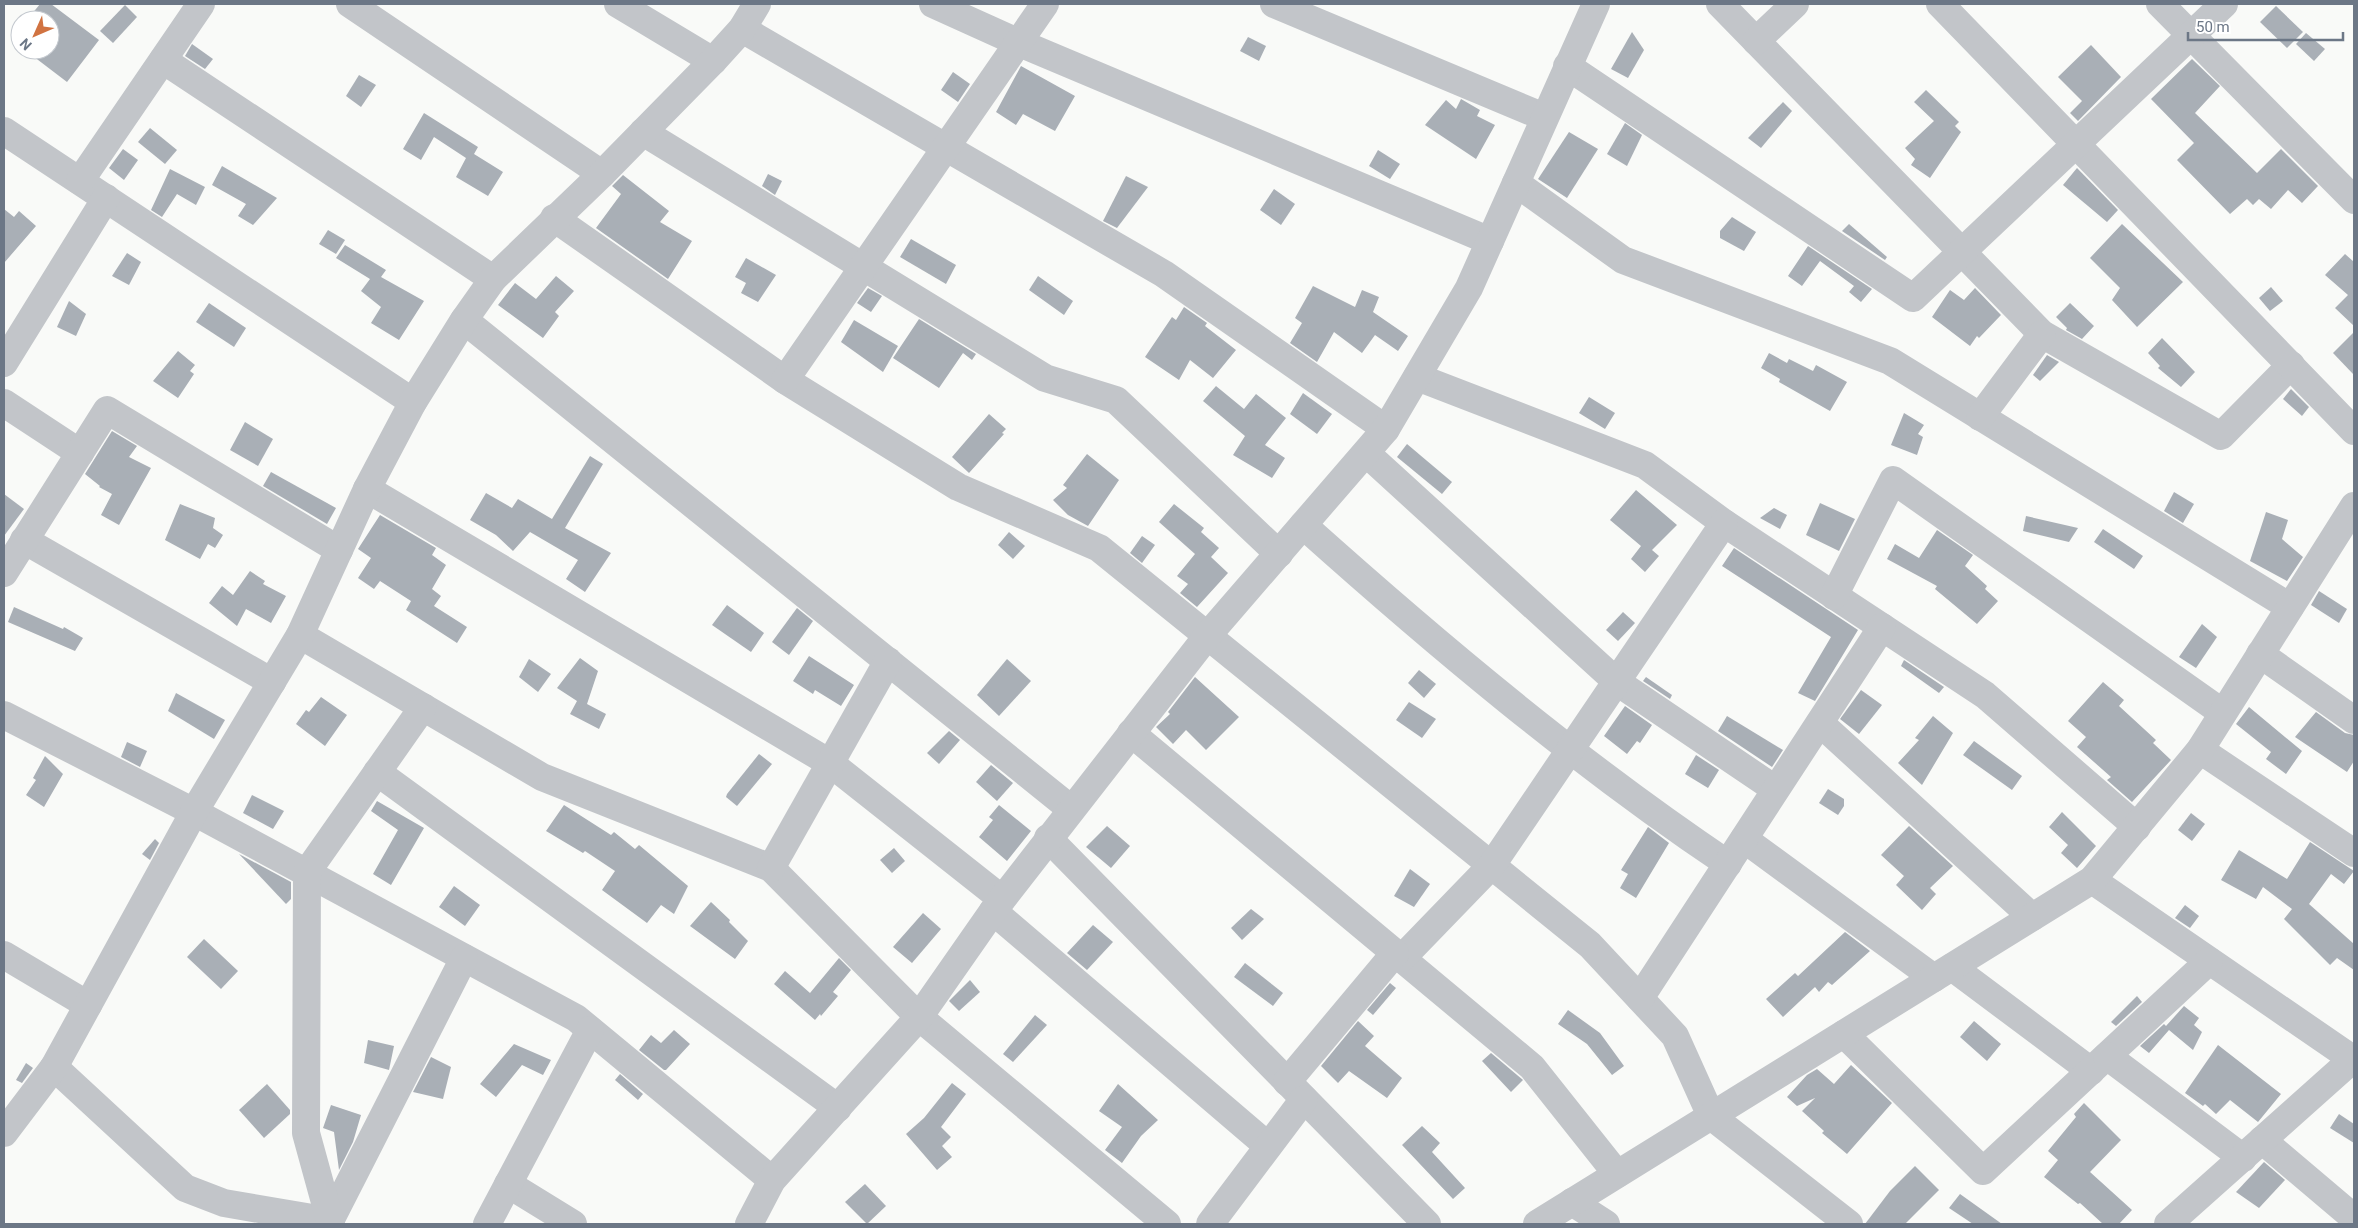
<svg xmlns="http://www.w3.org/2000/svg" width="2358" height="1228" font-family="Roboto,sans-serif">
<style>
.building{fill:#a9afb6}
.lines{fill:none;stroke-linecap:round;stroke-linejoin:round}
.minor{stroke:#c2c5c9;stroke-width:28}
</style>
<rect width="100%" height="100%" fill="#f9faf8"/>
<!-- building -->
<g class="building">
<polygon points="40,4 51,4 99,40 67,82 25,50 50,50 50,20 27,20"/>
<polygon points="125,5 137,17 113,43 100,31"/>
<polygon points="2276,6 2303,32 2287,48 2260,22"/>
<polygon points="1632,32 1644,50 1628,78 1611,69"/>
<polygon points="2306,33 2325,49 2314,61 2296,44"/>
<polygon points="1248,37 1266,46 1259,61 1240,51"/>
<polygon points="192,44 213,59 205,69 185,56"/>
<polygon points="2091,45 2121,77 2078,121 2070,113 2082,101 2058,77"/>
<polygon points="2192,59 2220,86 2195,113 2257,173 2281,149 2318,186 2302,203 2288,190 2271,209 2259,199 2253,205 2247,199 2230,214 2177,160 2194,143 2151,99"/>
<polygon points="1021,66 1075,96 1055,131 1023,114 1016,125 996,112"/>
<polygon points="953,72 970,84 958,102 941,90"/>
<polygon points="359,75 376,85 361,107 346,96"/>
<polygon points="1926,90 1959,122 1955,126 1961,132 1930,178 1911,165 1915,159 1905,148 1934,121 1914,102"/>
<polygon points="1461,99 1480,110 1477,116 1495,125 1476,159 1425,125 1446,100 1456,109"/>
<polygon points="1783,102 1792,111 1761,148 1748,138"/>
<polygon points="424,113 478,147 474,154 503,172 488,196 456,177 466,158 434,137 421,160 403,149"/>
<polygon points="1625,123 1642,135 1627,166 1607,154"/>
<polygon points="150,128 177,150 165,164 138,142"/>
<polygon points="1569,132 1598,149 1567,198 1538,179"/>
<polygon points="123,149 138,160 124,180 109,168"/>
<polygon points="1378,150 1400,164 1390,179 1369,166"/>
<polygon points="222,166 277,198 253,225 238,216 246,204 212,185"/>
<polygon points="2077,168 2118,210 2107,222 2063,185"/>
<polygon points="170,169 205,187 196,205 177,194 162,217 151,210"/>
<polygon points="768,174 782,181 775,195 762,186"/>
<polygon points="623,175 669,211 660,222 692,241 668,279 596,228 621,194 612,186"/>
<polygon points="1126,176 1148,187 1117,228 1103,221"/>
<polygon points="1274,189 1295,204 1281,225 1260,210"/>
<polygon points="4,209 14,217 19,211 36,226 4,263"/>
<polygon points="1732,217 1756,232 1744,251 1720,238 1720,231"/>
<polygon points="1849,224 1887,257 1885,260 1842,231"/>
<polygon points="2122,224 2183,282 2137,327 2112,300 2120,288 2090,258"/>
<polygon points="328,230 345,240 336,254 319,244"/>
<polygon points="911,239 956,265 946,284 900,257"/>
<polygon points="345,245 386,270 381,277 424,301 399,340 371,323 381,307 361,291 370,279 336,258"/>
<polygon points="1808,246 1872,289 1861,302 1849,292 1854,286 1820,261 1802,286 1788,276"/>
<polygon points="127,253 141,262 129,285 112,276"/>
<polygon points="2345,254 2354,262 2354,326 2335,308 2348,295 2325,275"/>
<polygon points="746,258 776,275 758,302 741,293 746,283 735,277"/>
<polygon points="556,276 574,291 555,312 559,316 543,338 498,305 515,283 536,299"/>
<polygon points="1038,276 1073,301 1064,315 1029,290"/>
<polygon points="1313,286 1355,307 1362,290 1379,297 1373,312 1408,336 1398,351 1375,335 1362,353 1334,332 1317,362 1290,343 1302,323 1295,318"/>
<polygon points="2271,287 2283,301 2270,311 2259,298"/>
<polygon points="868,288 882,296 871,312 857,303"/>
<polygon points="1975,288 2001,315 1979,338 1977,336 1970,346 1932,317 1950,290 1964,300"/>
<polygon points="69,301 86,314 76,336 57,327"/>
<polygon points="209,303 246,328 234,347 196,322"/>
<polygon points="2070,303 2094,326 2082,339 2066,330 2067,328 2056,317"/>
<polygon points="1184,307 1207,323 1205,326 1236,350 1213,378 1190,360 1179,380 1145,357 1172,317 1176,320"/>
<polygon points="919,319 976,354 972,360 963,353 939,388 893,358"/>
<polygon points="854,320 898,346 883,372 841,342"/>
<polygon points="2354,332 2354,375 2333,353"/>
<polygon points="2162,338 2195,372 2181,387 2158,368 2160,366 2148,353"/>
<polygon points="178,351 195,365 190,371 194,374 178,398 153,381"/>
<polygon points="1769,353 1787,363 1789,359 1813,371 1816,365 1847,382 1830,411 1779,382 1780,379 1761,368"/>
<polygon points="2047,355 2059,362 2040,381 2033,375"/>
<polygon points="1216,386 1244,409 1256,394 1286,418 1265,445 1285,458 1272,478 1233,455 1245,436 1203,401"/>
<polygon points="2291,389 2309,407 2302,416 2283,399"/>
<polygon points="1303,393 1332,414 1317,434 1290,414"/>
<polygon points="1589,397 1615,413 1605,429 1579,413"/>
<polygon points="1904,413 1924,425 1918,434 1923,437 1917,455 1891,445"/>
<polygon points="989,414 1006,429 1002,433 1004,434 969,473 952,457"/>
<polygon points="245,422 273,439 258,466 230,450"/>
<polygon points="112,431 137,446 129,457 151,468 119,525 101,515 112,494 99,487 100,486 85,474"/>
<polygon points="1407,444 1452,482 1442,494 1397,457"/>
<polygon points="1087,454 1119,480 1088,526 1068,515 1053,500 1067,488 1063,485"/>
<polygon points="590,456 603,464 565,528 611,553 585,592 566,579 578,560 530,532 513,551 496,535 470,520 486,493 512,508 518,499 552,519"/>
<polygon points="271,472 336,508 327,524 263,486"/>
<polygon points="1636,490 1677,525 1652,550 1659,556 1645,572 1631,559 1641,546 1610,520"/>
<polygon points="2174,492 2194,504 2183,523 2164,511"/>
<polygon points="4,494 24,509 4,536"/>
<polygon points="1820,503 1855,519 1839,551 1806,535"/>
<polygon points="180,504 215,518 213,528 223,535 215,548 208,544 200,559 165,540"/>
<polygon points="1174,504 1204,528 1201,532 1219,548 1211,557 1228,573 1197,607 1180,593 1188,584 1177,576 1195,554 1159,522"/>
<polygon points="1774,508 1787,515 1780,529 1760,518"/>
<polygon points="2266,512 2288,520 2282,539 2303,557 2287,581 2250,561"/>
<polygon points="380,515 436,548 432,555 446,565 432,589 441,596 434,606 467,627 457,643 406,610 411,601 380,581 374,589 358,578 371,558 358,549"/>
<polygon points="2026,516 2078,528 2069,542 2023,531"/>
<polygon points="2103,529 2143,556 2134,569 2094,542"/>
<polygon points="1937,530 1973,555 1965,566 1987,586 1985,589 1998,601 1977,624 1935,589 1937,586 1887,559 1895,544 1919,558"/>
<polygon points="1009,532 1025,546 1013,559 998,545"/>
<polygon points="1142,536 1155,545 1142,563 1130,553"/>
<polygon points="1734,548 1858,630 1815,701 1798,693 1831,637 1722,566"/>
<polygon points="250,571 265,581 263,584 286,596 271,623 246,609 237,626 209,603 222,586 233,595"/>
<polygon points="2319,591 2347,609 2339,623 2311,605"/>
<polygon points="727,605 764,633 751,652 712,625"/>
<polygon points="14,607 63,629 64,627 83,638 75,651 8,622"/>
<polygon points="797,608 813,621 789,655 772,642"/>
<polygon points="1623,612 1635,623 1618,641 1606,630"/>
<polygon points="2202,624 2217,637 2196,668 2179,657"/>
<polygon points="809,656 854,685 841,706 815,690 813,694 793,681"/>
<polygon points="580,658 598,671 587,704 606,714 599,729 570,714 577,701 557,688"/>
<polygon points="529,659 551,674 538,692 519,677"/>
<polygon points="1007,659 1031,681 999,716 977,695"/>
<polygon points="1904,660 1944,687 1939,693 1901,666"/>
<polygon points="1419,670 1436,684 1424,698 1408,683"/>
<polygon points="1195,677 1239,717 1206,750 1186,730 1173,744 1156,727 1170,714 1168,712"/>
<polygon points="1646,677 1672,695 1670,699 1643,681"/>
<polygon points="2103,682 2124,700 2119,706 2156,740 2153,743 2171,760 2132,802 2107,780 2111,777 2077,747 2086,737 2068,721"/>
<polygon points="1861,690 1882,705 1859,734 1840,719"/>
<polygon points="176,693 225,720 214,739 168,711"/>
<polygon points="321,697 347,715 325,746 296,724 306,710 309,712"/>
<polygon points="1409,702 1436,719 1422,738 1396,720"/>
<polygon points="1625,706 1652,725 1640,743 1637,741 1627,754 1604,736"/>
<polygon points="2249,707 2302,751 2286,774 2266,759 2271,752 2236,724"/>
<polygon points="2316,712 2345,733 2354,735 2354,761 2347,772 2295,737"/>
<polygon points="1727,716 1783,750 1772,767 1718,731"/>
<polygon points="1933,716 1953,733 1922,785 1898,763 1919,740 1915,738"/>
<polygon points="949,731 960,740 939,764 927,753"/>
<polygon points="1974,741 2022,776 2012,790 1963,755"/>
<polygon points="127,742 147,751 140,767 121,757"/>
<polygon points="759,754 772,764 737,806 726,797 727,794"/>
<polygon points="1696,755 1719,770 1708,788 1685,774"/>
<polygon points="45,756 63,774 44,807 26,795 36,780 33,778"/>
<polygon points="991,765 1013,783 997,801 976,782"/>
<polygon points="1828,789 1844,799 1844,806 1838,815 1819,803"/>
<polygon points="252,795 284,811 273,829 243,813"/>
<polygon points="377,801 424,828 391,885 373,874 398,830 371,811"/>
<polygon points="564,805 611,835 614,832 635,849 639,845 688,886 674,914 661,905 647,923 602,890 615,871 585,851 583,853 546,831"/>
<polygon points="999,805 1031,831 1007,861 979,837 993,820 989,817"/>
<polygon points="2062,812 2096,846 2077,868 2061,853 2068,845 2049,827"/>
<polygon points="2191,813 2205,824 2192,841 2178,830"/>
<polygon points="1107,826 1130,846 1111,868 1086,847"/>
<polygon points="1909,826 1953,866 1930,888 1936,894 1922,910 1896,885 1904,876 1881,855"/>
<polygon points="1648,827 1669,843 1636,898 1620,888 1628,874 1621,870"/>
<polygon points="155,839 159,843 150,860 142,854"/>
<polygon points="2310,842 2354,871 2344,884 2331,874 2309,904 2354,944 2354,970 2337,958 2330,965 2284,919 2292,909 2263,887 2256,899 2221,880 2239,850 2287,879"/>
<polygon points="894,848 905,861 892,873 880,860"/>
<polygon points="239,854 291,882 291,899 286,904"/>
<polygon points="1410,869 1430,884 1414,907 1394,896"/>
<polygon points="454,886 480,905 465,926 439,907"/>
<polygon points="711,902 730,920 729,922 748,941 735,959 690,926"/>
<polygon points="2185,905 2199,916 2190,928 2175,918"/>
<polygon points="1251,909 1264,919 1242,940 1231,928"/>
<polygon points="923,913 941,929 912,963 893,947"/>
<polygon points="1093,925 1113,942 1087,970 1067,953"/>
<polygon points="1845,932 1870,951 1832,985 1828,982 1819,992 1815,987 1783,1017 1766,999 1795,973 1798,976"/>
<polygon points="204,939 238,971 221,989 187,957"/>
<polygon points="839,958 851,970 833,992 838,996 821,1016 820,1014 815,1020 774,984 785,971 810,993"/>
<polygon points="1245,963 1283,993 1273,1006 1234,977"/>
<polygon points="970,980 980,992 959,1011 949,1001"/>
<polygon points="1390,983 1396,988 1373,1015 1367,1010"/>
<polygon points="2137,996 2142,1002 2116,1026 2111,1022"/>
<polygon points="2184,1006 2199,1018 2194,1025 2202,1032 2193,1050 2169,1030 2149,1053 2140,1046 2164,1024 2166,1026"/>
<polygon points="1568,1010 1600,1033 1624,1066 1612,1075 1587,1044 1558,1024"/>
<polygon points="1035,1015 1047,1025 1013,1062 1003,1054"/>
<polygon points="1358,1021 1374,1036 1365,1046 1402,1078 1387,1098 1349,1071 1338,1083 1321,1066"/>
<polygon points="1974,1021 2001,1044 1987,1061 1960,1037"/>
<polygon points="674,1030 690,1044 666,1070 664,1070 639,1050 651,1035 661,1043"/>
<polygon points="368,1040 394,1046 389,1070 364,1063"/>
<polygon points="514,1044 551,1060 543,1075 522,1065 496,1097 480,1084"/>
<polygon points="2218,1045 2281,1094 2258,1122 2230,1100 2216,1114 2205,1104 2203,1106 2185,1093"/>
<polygon points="1491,1053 1523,1080 1511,1092 1482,1061"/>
<polygon points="431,1057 451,1067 443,1099 413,1092"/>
<polygon points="26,1063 33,1068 22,1083 16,1080"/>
<polygon points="1851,1065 1892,1103 1847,1154 1822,1133 1824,1131 1802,1111 1815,1098 1797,1106 1787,1097 1807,1075 1817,1069 1834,1084"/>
<polygon points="620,1074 643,1094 638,1100 615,1080"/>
<polygon points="952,1083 966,1094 941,1127 951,1137 942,1146 952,1157 937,1170 906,1134 924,1118"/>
<polygon points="267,1084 290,1110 290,1114 264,1138 239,1110"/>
<polygon points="1118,1084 1158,1120 1141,1136 1122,1163 1105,1150 1122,1127 1099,1111"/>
<polygon points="2084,1103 2121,1140 2090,1172 2132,1210 2119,1224 2103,1224 2080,1203 2078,1204 2044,1177 2058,1160 2048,1151 2076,1117 2074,1114"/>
<polygon points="331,1105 361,1115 353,1142 339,1170 334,1132 323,1128"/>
<polygon points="2339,1114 2354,1124 2354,1143 2330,1128"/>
<polygon points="1422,1126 1440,1143 1432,1152 1465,1188 1453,1199 1402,1145"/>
<polygon points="2264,1162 2285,1180 2259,1208 2236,1192"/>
<polygon points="1915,1166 1939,1190 1905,1224 1865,1224 1890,1191"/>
<polygon points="865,1184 886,1206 867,1224 845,1202"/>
<polygon points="1960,1194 2002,1224 1973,1224 1949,1208"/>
</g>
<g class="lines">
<!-- minor -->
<g class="minor">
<polyline points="350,4 602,174"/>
<polyline points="618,4 713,61"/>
<polyline points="933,4 1017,42 1490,241"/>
<polyline points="1274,4 1544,117"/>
<polyline points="1720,4 2042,334 2221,436 2291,365"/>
<polyline points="1940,4 2354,431"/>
<polyline points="2160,4 2354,200"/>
<polyline points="742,29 1164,274 1386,429"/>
<polyline points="1756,41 1795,4"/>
<polyline points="163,60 493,279"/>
<polyline points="1567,66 1913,298 2224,4"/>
<polyline points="4,131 413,402"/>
<polyline points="643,132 1045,378 1116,400 1279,554"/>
<polyline points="80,181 201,4"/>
<polyline points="1516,183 1623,260 1890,361 2290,607"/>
<polyline points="554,218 785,380 958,487 1099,548 1590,945 1675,1036 1711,1116 1849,1224"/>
<polyline points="464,320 1071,809"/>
<polyline points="4,363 106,198"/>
<polyline points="1417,377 1645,465 1724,523 1985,695 2137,827"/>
<polyline points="785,380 1045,4"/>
<polyline points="4,403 80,453"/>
<polyline points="1980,417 2042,334"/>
<polyline points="1366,453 1617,682 1775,789"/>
<polyline points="367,489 830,763 1002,899"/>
<path d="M1303,525C1437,645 1579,764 1728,864"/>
<polyline points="24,540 272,682"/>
<polyline points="4,573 107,410 339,550"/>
<polyline points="1834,596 1893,480 2223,713"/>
<polyline points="300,635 542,777 771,868 919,1017 1167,1224"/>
<polyline points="2260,654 2354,720"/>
<polyline points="4,715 194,812 576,1018 772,1180"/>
<polyline points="1820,723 2032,917"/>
<polyline points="1131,733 1532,1067 1617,1174"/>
<polyline points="2200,750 2354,853"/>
<polyline points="377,772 838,1108"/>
<polyline points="1048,838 1427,1224"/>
<polyline points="1744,839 1934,978"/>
<polyline points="771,868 888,661"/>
<polyline points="2092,880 2354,1060"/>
<polyline points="993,911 1268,1146"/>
<polyline points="4,955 88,1005"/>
<polyline points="1402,958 1492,865 1724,523"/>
<polyline points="1952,967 2091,1071"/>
<polyline points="1640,998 1882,627"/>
<polyline points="1844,1034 1983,1171 2209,961"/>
<polyline points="2107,1056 2243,1158"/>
<polyline points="54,1067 185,1188 224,1203 330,1221 464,958"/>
<polyline points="1287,1082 1395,953"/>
<polyline points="4,1133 54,1067 194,812 300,635 367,489 413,402 464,320 493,279 602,174 713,61 742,29 757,4"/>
<polyline points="2262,1140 2354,1218"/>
<polyline points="508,1184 573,1224"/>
<polyline points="1572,1202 1606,1224"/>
<polyline points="331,1224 306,1133 307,872 423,707"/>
<polyline points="487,1224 590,1030"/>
<polyline points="749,1224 772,1180 919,1017 993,911 1208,635 1386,429 1469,288 1596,4"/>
<polyline points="1210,1224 1304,1099"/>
<polyline points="1537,1224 2092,880 2200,750 2354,506"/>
<polyline points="2168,1224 2353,1059"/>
</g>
</g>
<!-- border -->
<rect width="2358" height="1228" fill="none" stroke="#6c7786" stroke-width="10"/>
<!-- north arrow -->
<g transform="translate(35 35) rotate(225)"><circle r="24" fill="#ffffff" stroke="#c4c9cf"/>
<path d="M0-4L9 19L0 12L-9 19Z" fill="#d17341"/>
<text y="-8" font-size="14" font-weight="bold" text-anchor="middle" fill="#6c7786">N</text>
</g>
<!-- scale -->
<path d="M2188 32v8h155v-8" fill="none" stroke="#6c7786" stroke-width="2.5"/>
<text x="2196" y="32" font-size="15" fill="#6c7786" stroke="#ffffff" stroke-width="4" paint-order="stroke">50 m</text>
</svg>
